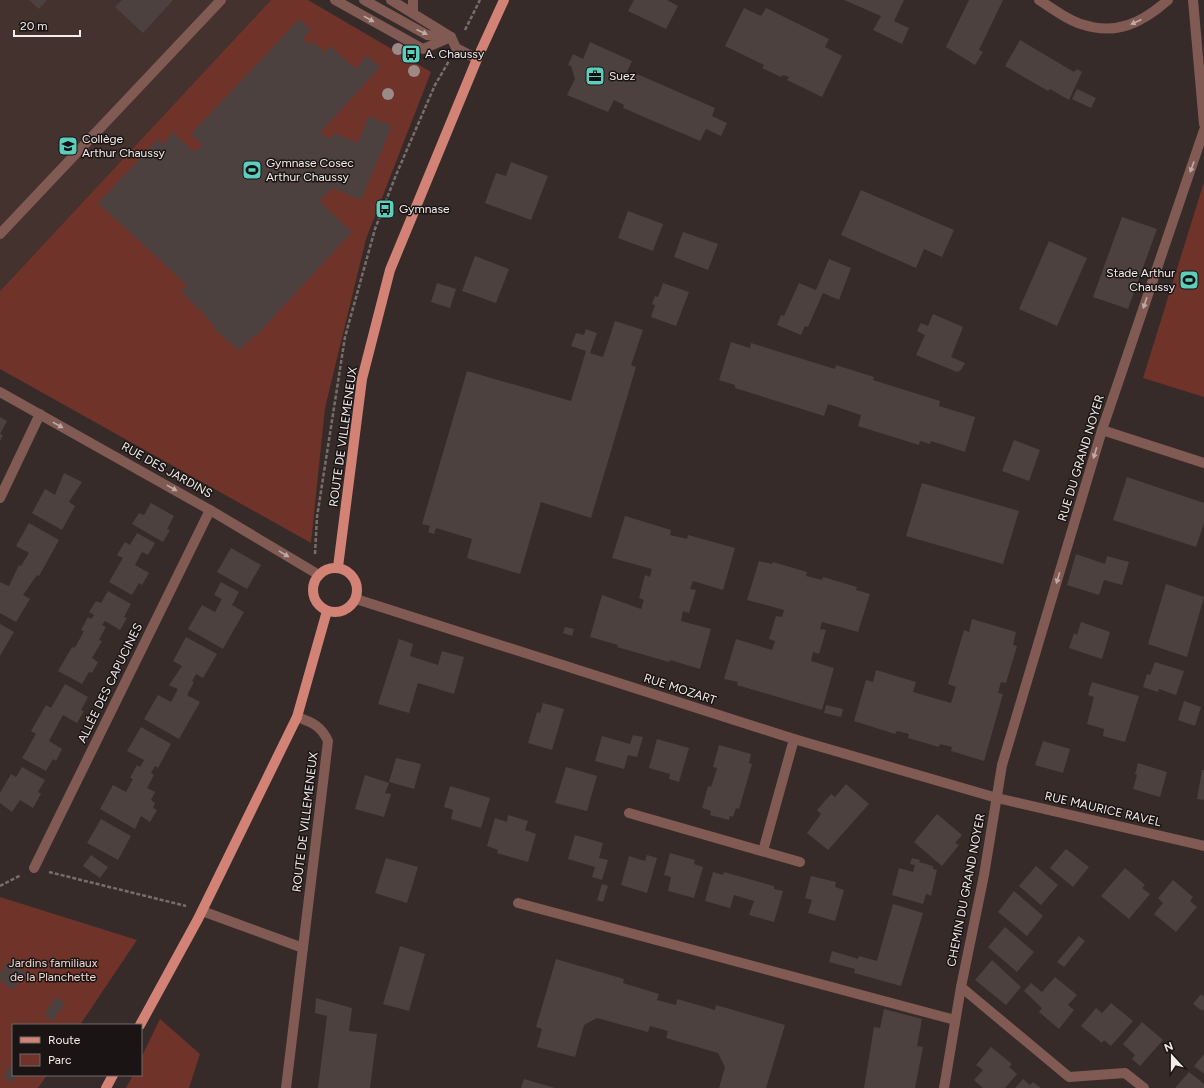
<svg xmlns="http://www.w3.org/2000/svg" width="1204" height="1088" font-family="Figtree,sans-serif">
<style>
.built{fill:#44322f}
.green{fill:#6f3329}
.building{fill:#4d413f}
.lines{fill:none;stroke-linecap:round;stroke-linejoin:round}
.path{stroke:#776e6c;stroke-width:2.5;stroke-dasharray:4 2;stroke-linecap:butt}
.minor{stroke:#815a53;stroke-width:10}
.major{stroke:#d28375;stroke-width:10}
.tree{fill:#9c8a86}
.oneway{fill:#c0aaa6}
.labels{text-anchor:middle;stroke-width:3;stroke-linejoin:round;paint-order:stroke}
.poi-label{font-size:12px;fill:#f3ecea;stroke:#1a1514;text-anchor:start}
.street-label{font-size:12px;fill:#f3ecea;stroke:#1a1514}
.park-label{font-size:12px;fill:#f0d7d2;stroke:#1a1514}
</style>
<rect width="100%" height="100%" fill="#362b29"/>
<!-- built -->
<polygon class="built" points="0,0 271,0 0,291"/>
<!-- green -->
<g class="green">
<polygon points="271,0 308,0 431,72 366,239 325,408 311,543 0,369 0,291"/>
<polygon points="1204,182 1204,397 1143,378"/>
<polygon points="0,897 137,940 80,1025 13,1025 13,1075 47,1075 38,1088 0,1088"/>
<polygon points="160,1019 200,1054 189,1088 126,1088 133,1075 141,1075 141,1058"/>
</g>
<!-- building -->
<g class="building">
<polygon points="29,0 47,0 39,9"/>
<polygon points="122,0 173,0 143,33 115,7"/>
<polygon points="634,0 667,0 678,6 666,29 628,11"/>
<polygon points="844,0 904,0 894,21 909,28 902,44 873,30 881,16"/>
<polygon points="969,0 1003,0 979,50 983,52 975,65 946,47"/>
<polygon points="744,8 761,16 766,8 829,39 825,47 842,56 822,97 787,80 789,77 783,75 781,77 762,68 764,65 725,46"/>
<polygon points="299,19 311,30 303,39 310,45 313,42 325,52 330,46 356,69 367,55 380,67 320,133 331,139 334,133 358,143 369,116 392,126 361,200 332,188 319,201 352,232 256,336 255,335 239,351 213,327 214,325 181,291 187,285 98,203 158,139 163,144 173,132 194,152 202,145 191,134"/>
<polygon points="1020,40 1074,72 1077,69 1082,72 1069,100 1050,89 1048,91 1005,66"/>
<polygon points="590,42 632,61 627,72 636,76 637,74 715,108 712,116 727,123 721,136 706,129 700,141 623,108 624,105 614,100 608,112 567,95 575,79 571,66 568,65 573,54 583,59"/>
<polygon points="1077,89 1096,98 1091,108 1072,99"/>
<polygon points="511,162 548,176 531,220 485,203 496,173 506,176"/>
<polygon points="861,190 954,230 942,257 924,249 916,268 841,235"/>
<polygon points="628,211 663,224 653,251 618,238"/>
<polygon points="1122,217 1157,229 1128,309 1093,297"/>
<polygon points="683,232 718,244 708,270 674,257"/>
<polygon points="1049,241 1087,258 1057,326 1019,309"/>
<polygon points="475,256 509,269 496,303 462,291"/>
<polygon points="829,259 851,268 839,300 823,293 808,327 805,326 801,335 777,325 781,315 784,316 799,283 816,290"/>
<polygon points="437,283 456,289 450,308 431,302"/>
<polygon points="663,283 689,292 676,326 651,317 655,305 652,304 655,296 658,297"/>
<polygon points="933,314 963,327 951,357 965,363 961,370 957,372 916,355 925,335 917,331 921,323 928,326"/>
<polygon points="615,321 643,330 631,365 636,367 591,518 541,502 520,574 467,558 472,539 436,528 434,534 428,532 430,526 422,524 467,371 571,401 586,351 571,346 576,333 584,335 586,329 597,333 590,353 603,357"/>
<polygon points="731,342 750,348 751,343 835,369 836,365 874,377 873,380 940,401 939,406 975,417 965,452 931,441 930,444 920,441 919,445 858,426 861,415 828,404 824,416 735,388 735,385 719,380"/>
<polygon points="0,417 7,421 0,434 3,435 0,441"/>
<polygon points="1014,440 1040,450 1029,481 1002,471"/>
<polygon points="64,473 82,482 69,502 75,506 62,530 32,513 45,489 55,495"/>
<polygon points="1127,477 1204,503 1204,523 1196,547 1113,520"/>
<polygon points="922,483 1019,511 1003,564 906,536"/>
<polygon points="151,503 174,516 167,529 170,530 163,542 132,524 139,513 144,515"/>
<polygon points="625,516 671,530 670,535 687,539 688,535 735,548 723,590 693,581 690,589 696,590 689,613 683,611 681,621 711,629 700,669 670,660 669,662 617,647 618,645 590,637 602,595 641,609 644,600 639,598 645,575 650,577 652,569 612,558"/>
<polygon points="29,523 59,540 39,576 37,575 23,595 30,599 16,622 0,613 0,582 9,586 19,565 21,566 29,553 16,546"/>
<polygon points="137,533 155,543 148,555 142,552 135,565 149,573 142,585 139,583 132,595 109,582 123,558 117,555 125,542 130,545"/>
<polygon points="231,548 261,565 247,589 217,572"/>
<polygon points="1076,554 1105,564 1107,556 1129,562 1122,585 1104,580 1099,595 1067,585"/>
<polygon points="759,561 772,564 773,562 807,572 806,576 822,580 823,577 857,587 856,590 870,594 858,632 822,622 820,629 826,630 819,654 813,652 811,661 834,668 822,710 737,685 738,682 724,679 736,639 772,650 775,641 769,639 776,616 782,617 784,610 747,600"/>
<polygon points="221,582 239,592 232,605 244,612 223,649 188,629 202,605 215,612 222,599 214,595"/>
<polygon points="1166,584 1204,597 1187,657 1148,644"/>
<polygon points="108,591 131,604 124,617 127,618 120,630 105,621 102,625 106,627 99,640 102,641 92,658 98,662 92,673 89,672 82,684 58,671 72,647 74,648 77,644 84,631 81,630 88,617 91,619 94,615 89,612 96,601 101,603"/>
<polygon points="972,619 1016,632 1013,645 1017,646 1006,683 1001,682 998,693 1003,694 984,761 951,751 952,747 940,744 939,747 908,738 909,734 897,731 895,734 854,721 866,680 873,682 876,670 916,682 913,692 951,703 956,687 948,684 964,630 969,632"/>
<polygon points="1081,622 1110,632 1102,659 1069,648 1074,633 1077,635"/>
<polygon points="0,624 14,632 0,656"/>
<polygon points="565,627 574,629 572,636 563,633"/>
<polygon points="186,637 217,654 203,678 196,674 192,681 194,682 187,695 200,702 179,739 144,719 158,695 171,702 178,689 169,685 182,666 173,661"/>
<polygon points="399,639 413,644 410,656 438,665 442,651 464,657 454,694 418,683 409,713 378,704"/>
<polygon points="1155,662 1184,671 1176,695 1159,689 1158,692 1143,687 1147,674 1150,675"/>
<polygon points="1092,682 1139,696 1125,742 1103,736 1104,729 1087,724 1094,697 1088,695"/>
<polygon points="65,684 88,697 81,710 84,711 77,723 63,715 49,741 62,749 56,761 53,759 46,771 22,758 36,734 31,731 46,705 51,708"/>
<polygon points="1184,701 1201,707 1195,726 1178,720"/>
<polygon points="543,703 564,709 552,750 528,743 537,712 540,713"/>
<polygon points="826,705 843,709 841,717 824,713"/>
<polygon points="141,727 171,744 158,768 155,766 151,773 154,775 147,788 155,792 151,800 155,803 153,808 157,810 150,822 141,816 135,829 100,809 113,785 126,792 133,779 130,778 137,765 140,767 144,760 127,751"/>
<polygon points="633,735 643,737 637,757 628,755 624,769 595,761 602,736 630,744"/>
<polygon points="657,739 689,748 679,782 669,779 670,774 649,768"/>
<polygon points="1043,741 1070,749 1063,773 1035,765"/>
<polygon points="719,745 751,754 749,763 752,764 739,809 736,808 733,817 730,816 729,820 710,815 711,811 702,808 708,786 711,787 714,778 717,768 713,767"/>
<polygon points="396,758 421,764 414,789 389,782"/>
<polygon points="1138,763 1167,772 1160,797 1133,789 1137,775 1135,774"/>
<polygon points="22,767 45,780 38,792 41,794 33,808 20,800 12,812 0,803 0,793 11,774 16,777"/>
<polygon points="566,767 597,776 587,811 555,803"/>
<polygon points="1202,770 1204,770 1204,800 1197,799"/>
<polygon points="365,775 389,783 385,793 391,794 384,817 355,809"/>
<polygon points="846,784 869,804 828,850 807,833 821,814 817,810 831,794 835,797"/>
<polygon points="450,786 490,798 481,828 451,819 453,810 444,807"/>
<polygon points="937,814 962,835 955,843 959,845 942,866 914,842"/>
<polygon points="508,815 528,821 525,830 536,834 528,862 497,853 498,850 487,846 495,818 507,822"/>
<polygon points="101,819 131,836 118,860 87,843"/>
<polygon points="575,835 603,843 599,858 608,860 602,880 592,877 595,867 568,859"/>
<polygon points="1066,849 1089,867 1073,887 1050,868"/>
<polygon points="670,853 695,860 694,864 703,867 694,898 668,891 671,877 664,875"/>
<polygon points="91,855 108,867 100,878 83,866"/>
<polygon points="647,855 657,858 647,893 621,885 629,856 645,861"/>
<polygon points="386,858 418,867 407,903 375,893"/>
<polygon points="912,858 920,860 919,862 933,866 933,869 937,870 931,896 926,894 923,904 892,895 899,868 913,872 915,865 910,864"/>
<polygon points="1036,866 1058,885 1041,905 1019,886"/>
<polygon points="1125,868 1145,885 1142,888 1150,894 1129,919 1101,896"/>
<polygon points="713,872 723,875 724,872 774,886 774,889 783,891 774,922 749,915 754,901 734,895 730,908 705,901"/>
<polygon points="811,876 836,882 835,887 844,890 835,921 808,913 812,900 805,898"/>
<polygon points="1173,880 1193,897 1190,901 1197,907 1176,932 1154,914 1163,903 1158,898"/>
<polygon points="602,884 608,886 603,902 597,900"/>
<polygon points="1014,891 1043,916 1027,936 998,912"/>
<polygon points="893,904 923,913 901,986 854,973 855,969 829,962 832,951 858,959 859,956 877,961"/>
<polygon points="1005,927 1034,952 1017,972 988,947"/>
<polygon points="1079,936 1085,941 1064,967 1057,962"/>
<polygon points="400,946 425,954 409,1011 383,1004"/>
<polygon points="556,959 624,979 623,983 659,994 657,1000 676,1005 677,999 715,1010 716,1005 785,1025 766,1088 719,1088 725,1067 718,1053 666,1038 668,1031 650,1026 648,1032 597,1018 584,1025 575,1057 537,1047 542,1029 536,1027"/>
<polygon points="992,960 1021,987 1006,1005 975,980"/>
<polygon points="9,961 26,973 13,990 0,980 0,973"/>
<polygon points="1055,977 1077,995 1068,1005 1074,1010 1059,1029 1039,1012 1042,1008 1024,991 1031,983 1042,992"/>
<polygon points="1201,994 1204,997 1204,1009 1202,1011 1193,1004"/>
<polygon points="56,997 65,1003 53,1021 44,1015"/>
<polygon points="316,998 352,1008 349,1031 377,1034 370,1088 318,1088 327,1016 315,1013"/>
<polygon points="1111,1003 1133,1021 1111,1046 1104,1040 1102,1043 1081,1026 1096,1008 1102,1013"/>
<polygon points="884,1009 922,1019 917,1046 923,1047 915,1088 864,1088 874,1027 880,1028"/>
<polygon points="1142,1022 1163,1040 1140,1066 1132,1059 1135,1055 1123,1044"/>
<polygon points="991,1047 1012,1064 1009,1067 1017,1074 1005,1088 983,1088 974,1080 983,1070 976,1065"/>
<polygon points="1204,1054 1204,1074 1194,1066"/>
<polygon points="13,1062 13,1075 17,1075 12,1083 3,1077"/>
<polygon points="1189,1072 1204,1084 1204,1088 1175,1088"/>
<polygon points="524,1079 555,1088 521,1088"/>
<polygon points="1023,1079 1030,1085 1033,1082 1041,1088 1015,1088"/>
</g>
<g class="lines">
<!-- path -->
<g class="path">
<polyline points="465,30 480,0"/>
<polyline points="315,554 317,517 345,337 375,229 396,175 435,85 449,61"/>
<polyline points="49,872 186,906"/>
<polyline points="0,886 21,875"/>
</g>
<!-- minor -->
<g class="minor">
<polyline points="335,0 423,49 451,37"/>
<polyline points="364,0 427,35 449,37"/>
<polyline points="391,0 451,37 456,48 477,59"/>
<path d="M1039,0C1052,8 1067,20 1081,24C1116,36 1142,23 1168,0"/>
<polyline points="1193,0 1204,124"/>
<polyline points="413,12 413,0"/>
<polyline points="0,234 221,0"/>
<polyline points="0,392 210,510 319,575"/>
<polyline points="1102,430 1204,463"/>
<polyline points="0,498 40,414"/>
<polyline points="356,599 794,739 997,798 1204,846"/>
<polyline points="629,813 800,862"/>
<polyline points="763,851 794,739"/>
<polyline points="34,868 210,510"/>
<polyline points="518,903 955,1020"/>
<polyline points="202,911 303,948"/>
<polyline points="961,987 1069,1077 1125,1073 1144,1088"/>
<path d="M286,1088L328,741C321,726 312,722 297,717"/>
<polyline points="944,1088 961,987 984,875 1002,765 1102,430 1204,130"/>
</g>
<!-- major -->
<g class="major">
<polyline points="338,567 362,379 390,270 477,59 504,0"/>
<circle cx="335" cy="590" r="22"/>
<polyline points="140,1025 198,919 297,717 327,611"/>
<polyline points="106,1088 113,1075"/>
</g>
</g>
<!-- trees -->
<g class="tree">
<circle cx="398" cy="49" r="6"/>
<circle cx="414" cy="71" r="6"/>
<circle cx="388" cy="94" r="6"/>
</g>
<!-- one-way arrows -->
<defs><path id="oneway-solid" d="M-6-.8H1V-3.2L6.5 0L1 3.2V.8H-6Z"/></defs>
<g class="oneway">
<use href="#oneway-solid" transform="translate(369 19) rotate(29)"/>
<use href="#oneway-solid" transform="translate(1136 22) rotate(155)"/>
<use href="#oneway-solid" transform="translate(422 32) rotate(24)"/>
<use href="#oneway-solid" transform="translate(1192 167) rotate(110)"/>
<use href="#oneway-solid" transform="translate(1145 303) rotate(109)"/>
<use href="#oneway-solid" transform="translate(58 425) rotate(29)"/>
<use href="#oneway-solid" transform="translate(1095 453) rotate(107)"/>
<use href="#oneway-solid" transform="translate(172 488) rotate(29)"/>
<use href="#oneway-solid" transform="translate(284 554) rotate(31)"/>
<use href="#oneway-solid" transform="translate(1058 578) rotate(107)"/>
</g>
<!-- icons -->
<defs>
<g id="bus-square" transform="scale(1)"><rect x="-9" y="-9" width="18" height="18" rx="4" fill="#5bcebc" stroke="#1a1514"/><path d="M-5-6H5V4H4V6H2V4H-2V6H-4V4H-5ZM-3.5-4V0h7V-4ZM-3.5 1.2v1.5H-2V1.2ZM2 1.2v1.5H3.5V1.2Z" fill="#111"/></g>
<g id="office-square" transform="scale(1)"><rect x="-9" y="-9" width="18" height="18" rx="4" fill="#5bcebc" stroke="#1a1514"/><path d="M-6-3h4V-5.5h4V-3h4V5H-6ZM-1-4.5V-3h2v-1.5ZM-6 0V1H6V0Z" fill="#111"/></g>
<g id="school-square" transform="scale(1)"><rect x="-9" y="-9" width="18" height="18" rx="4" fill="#5bcebc" stroke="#1a1514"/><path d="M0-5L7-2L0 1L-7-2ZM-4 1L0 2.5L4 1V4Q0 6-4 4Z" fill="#111"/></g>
<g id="stadium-square" transform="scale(1)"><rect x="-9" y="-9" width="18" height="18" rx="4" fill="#5bcebc" stroke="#1a1514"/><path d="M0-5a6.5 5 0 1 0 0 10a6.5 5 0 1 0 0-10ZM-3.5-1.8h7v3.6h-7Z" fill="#111"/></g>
</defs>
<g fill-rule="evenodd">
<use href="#bus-square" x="411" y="54"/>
<use href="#office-square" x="595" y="76"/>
<use href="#school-square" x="68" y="146"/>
<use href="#stadium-square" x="252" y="170"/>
<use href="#bus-square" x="385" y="209"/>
<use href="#stadium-square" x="1189" y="280"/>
</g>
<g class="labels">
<!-- poi labels -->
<g class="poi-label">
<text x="425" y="58">A. Chaussy</text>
<text x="609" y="80">Suez</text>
<text x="82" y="143">Collège<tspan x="82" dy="14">Arthur Chaussy</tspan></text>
<text x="266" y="167">Gymnase Cosec<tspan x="266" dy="14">Arthur Chaussy</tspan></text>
<text x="399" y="213">Gymnase</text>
<text x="1175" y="277" text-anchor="end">Stade Arthur<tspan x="1175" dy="14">Chaussy</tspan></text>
</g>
<!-- street labels -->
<g class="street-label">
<text transform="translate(343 437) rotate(-82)" y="4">ROUTE DE VILLEMENEUX</text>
<text transform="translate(1081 458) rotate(-73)" y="4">RUE DU GRAND NOYER</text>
<text transform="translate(167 470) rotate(29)" y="4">RUE DES JARDINS</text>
<text transform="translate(110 683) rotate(-64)" y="4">ALLÉE DES CAPUCINES</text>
<text transform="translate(680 689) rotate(18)" y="4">RUE MOZART</text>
<text transform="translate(1103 809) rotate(13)" y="4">RUE MAURICE RAVEL</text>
<text transform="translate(305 822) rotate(-83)" y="4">ROUTE DE VILLEMENEUX</text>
<text transform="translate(966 890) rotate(-79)" y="4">CHEMIN DU GRAND NOYER</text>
</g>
<!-- park labels -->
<g class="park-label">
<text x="53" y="967">Jardins familiaux<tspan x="53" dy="14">de la Planchette</tspan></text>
</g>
</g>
<!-- legend -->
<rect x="12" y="1024" width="130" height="52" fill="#1a1514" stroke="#716b6a"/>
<rect x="20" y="1037" width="20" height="6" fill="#d28375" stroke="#716b6a"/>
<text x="48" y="1044" font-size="12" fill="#f3ecea">Route</text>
<rect x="20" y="1054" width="20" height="12" fill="#6f3329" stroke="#716b6a"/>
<text x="48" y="1064" font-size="12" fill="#f3ecea">Parc</text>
<!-- north arrow -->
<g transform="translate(1172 1056) rotate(339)" stroke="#1a1514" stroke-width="3" paint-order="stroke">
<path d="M0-3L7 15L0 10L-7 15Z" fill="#f3ecea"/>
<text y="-6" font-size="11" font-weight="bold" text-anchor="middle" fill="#f3ecea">N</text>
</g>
<!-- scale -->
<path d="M14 30v6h66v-6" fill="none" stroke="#f3ecea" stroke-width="2"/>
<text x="20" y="30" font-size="12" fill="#f3ecea" stroke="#1a1514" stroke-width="3" paint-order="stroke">20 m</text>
</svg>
